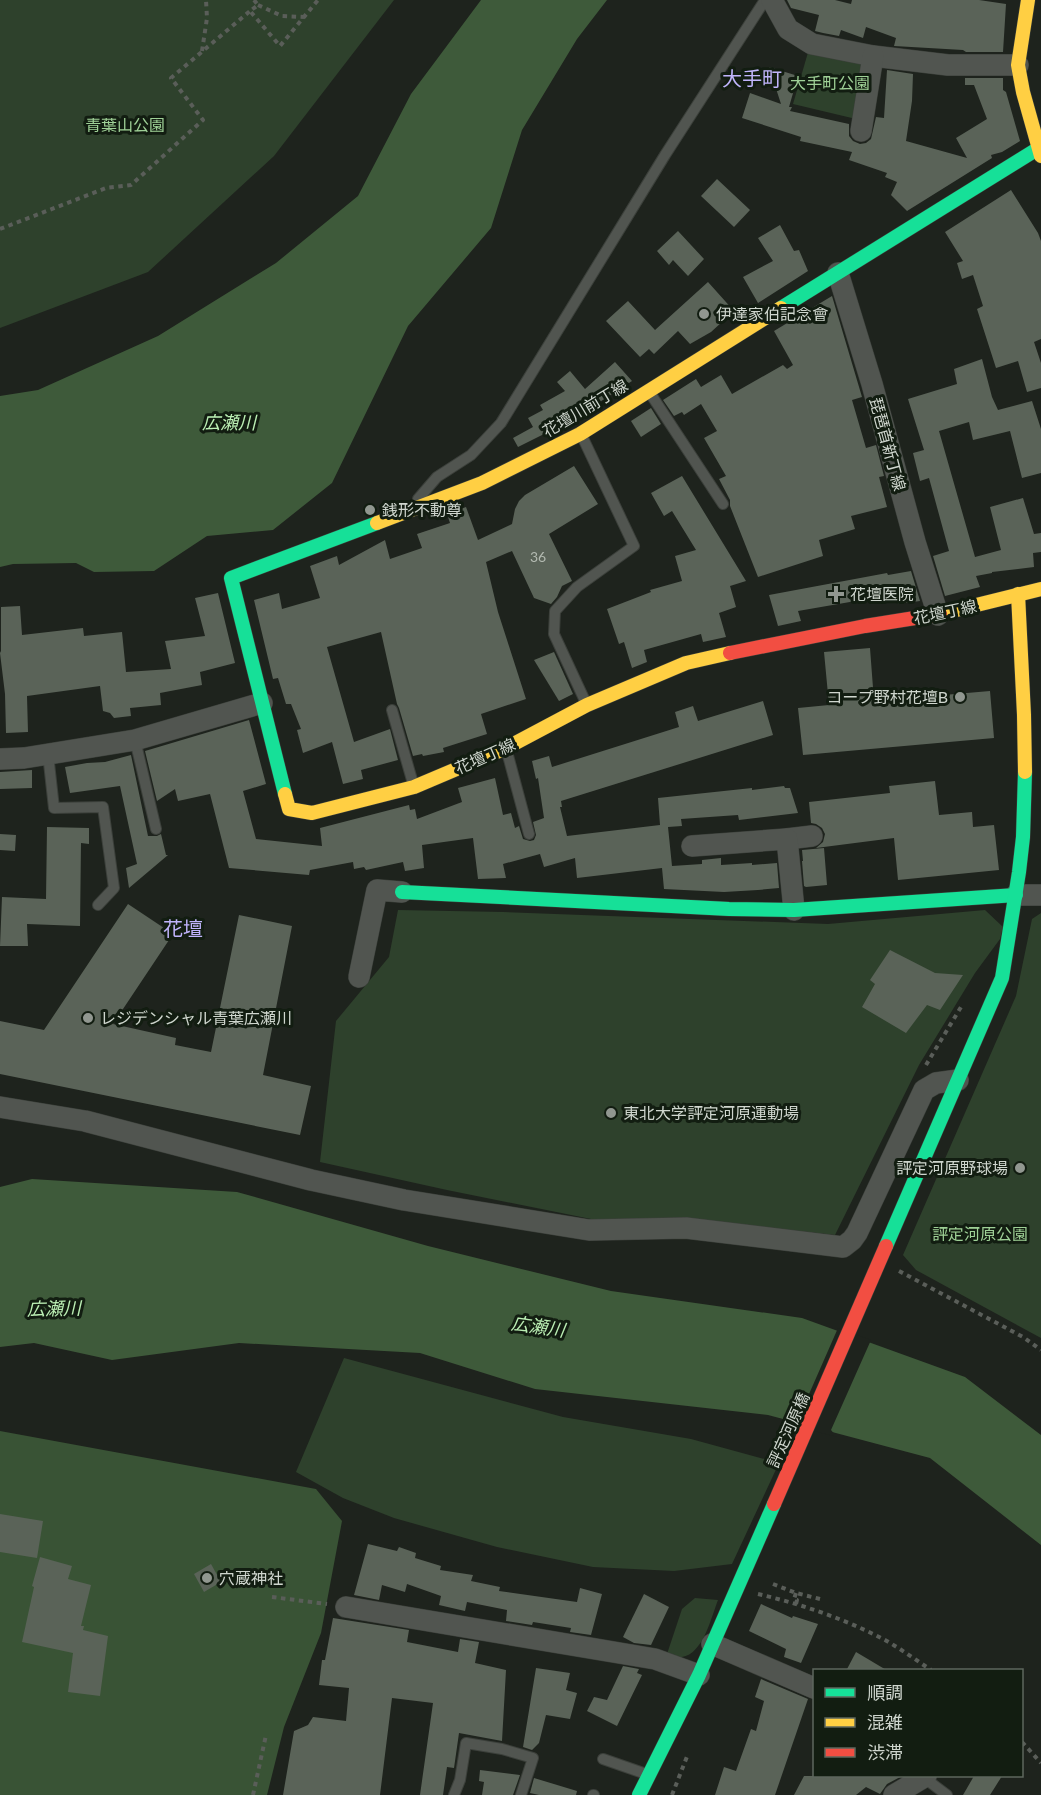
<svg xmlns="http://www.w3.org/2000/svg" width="1041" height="1795" font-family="Lato,'Noto Sans JP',sans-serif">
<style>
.green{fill:#2e412c}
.forest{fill:#395335}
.water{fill:#3e5a3a}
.pier{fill:#1e231d}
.building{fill:#5a6358}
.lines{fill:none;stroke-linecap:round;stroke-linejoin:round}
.lane-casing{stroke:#3c403b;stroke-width:12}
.street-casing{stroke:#3c403b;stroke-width:22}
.fast-casing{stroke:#3c403b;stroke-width:15}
.slow-casing{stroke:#3c403b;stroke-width:15}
.jam-casing{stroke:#3c403b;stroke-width:15}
.path{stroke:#5a5e59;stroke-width:4;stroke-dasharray:4.5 4.5;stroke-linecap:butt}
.lane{stroke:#515550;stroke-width:10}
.street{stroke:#515550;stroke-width:21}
.fast{stroke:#16e098;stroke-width:14}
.slow{stroke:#ffcf43;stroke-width:14}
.jam{stroke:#f24e42;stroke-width:14}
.poi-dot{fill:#919790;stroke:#121d11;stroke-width:2}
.labels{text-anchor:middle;stroke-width:6;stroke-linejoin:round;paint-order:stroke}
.number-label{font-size:14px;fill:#b2b9b0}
.park-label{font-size:16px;fill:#9fd197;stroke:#121d11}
.poi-label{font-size:16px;fill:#cfd6ce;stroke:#121d11;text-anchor:start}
.street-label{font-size:16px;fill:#cfd6ce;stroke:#121d11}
.water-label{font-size:18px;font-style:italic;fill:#bbefb4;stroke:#121d11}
.quarter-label{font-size:20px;fill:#c0b4fb;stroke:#121d11}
</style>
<rect width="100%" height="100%" fill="#1e231d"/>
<!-- green -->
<g class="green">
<polygon points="0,0 394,0 274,156 148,272 0,328"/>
<polygon points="809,49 864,62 856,119 793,104"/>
<polygon points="398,910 503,912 828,924 985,910 1003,927 1000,939 975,973 919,1065 835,1235 682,1218 596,1220 447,1190 320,1162 336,1021 389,957"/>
<polygon points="1041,913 1041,1338 916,1270 903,1255 1016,996 1032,919"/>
<polygon points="344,1358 563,1417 691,1439 779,1463 732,1564 674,1571 593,1567 497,1547 394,1518 343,1498 296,1472"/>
<path d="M695,1598L718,1600C711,1618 703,1654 682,1657C678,1657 671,1655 667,1654L682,1609Z"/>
</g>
<!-- forest -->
<polygon class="forest" points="0,1431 316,1489 342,1521 321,1633 284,1727 267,1795 0,1795"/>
<!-- water -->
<g class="water">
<polygon points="481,0 607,0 577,39 522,130 491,228 408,326 332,483 273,530 207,536 154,571 94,572 76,563 13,564 0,567 0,396 38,390 158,336 276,263 358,196 411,94"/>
<polygon points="32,1179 237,1192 428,1246 611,1291 802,1318 965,1377 1041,1435 1041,1545 930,1458 768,1415 535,1389 420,1353 239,1343 112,1360 34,1343 0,1347 0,1187"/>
</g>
<!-- pier -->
<polygon class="pier" points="838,1328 871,1340 831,1430 837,1437 795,1426"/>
<!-- building -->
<g class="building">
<polygon points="787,0 835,0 851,4 852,0 979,0 1006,4 1003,52 966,52 963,50 894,46 896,38 866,27 863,38 841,30 839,36 823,33 815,31 819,15 791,8"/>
<polygon points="769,67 798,76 789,107 792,107 790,111 849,124 849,136 853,141 860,144 866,143 871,139 876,117 884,118 887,70 913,74 912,101 906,141 967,158 956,138 987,119 974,85 965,85 965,78 1003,78 1003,90 1006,92 1020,141 1002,152 991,155 992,158 907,211 891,195 897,182 885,177 887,173 849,160 852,152 800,141 801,137 742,118 750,93 781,104"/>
<polygon points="717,179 750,210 734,227 701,196"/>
<polygon points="1011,190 1038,233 1041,241 1041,339 1034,342 1041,363 1041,388 1027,392 1018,361 996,368 977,309 983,306 973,275 962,279 957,263 963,261 945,232"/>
<polygon points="780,225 794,251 799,250 808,271 758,303 743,277 773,261 758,238"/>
<polygon points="678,231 704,259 688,276 673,260 669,265 657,251"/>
<polygon points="708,282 734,311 711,332 690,344 678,331 654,354 649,349 640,357 606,321 628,301 655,330"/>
<polygon points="832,296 862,397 852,400 866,448 876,445 884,476 879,477 887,507 851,516 855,529 819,540 823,556 758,577 730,506 730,500 719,479 726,476 704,438 717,431 701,404 684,415 682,412 674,416 663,400 696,379 701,387 721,375 732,394 783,365 787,369 793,365 774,331"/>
<polygon points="982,359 992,397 998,410 1032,401 1041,429 1041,473 1022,478 1010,431 973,440 969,422 939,431 975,557 1001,550 990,507 1023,498 1034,534 1041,533 1041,552 1033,553 1034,567 992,572 992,573 976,576 980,587 945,596 933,556 949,551 929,478 920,481 913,453 924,450 908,399 957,384 954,369"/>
<polygon points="615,362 632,381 572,420 518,447 513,438 533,427 528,418 543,410 540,405 565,391 557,382 570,371 585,389"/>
<polygon points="651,408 661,424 641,437 631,421"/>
<polygon points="574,466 598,504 549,534 572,581 562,586 557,597 551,604 534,598 512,551 486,562 498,612 526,699 481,714 487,734 443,748 444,752 423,756 422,754 413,756 399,708 397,704 381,632 327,647 354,742 390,729 398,760 361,770 363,779 343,784 332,742 303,753 297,730 301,729 291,704 286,704 278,678 273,679 254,600 279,593 282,609 320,598 310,566 337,556 339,565 385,540 390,559 422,548 417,534 450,523 447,514 466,507 478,540 512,524 515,509 519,501 525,495"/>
<polygon points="682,476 746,581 730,586 736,607 719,613 726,637 703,642 701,634 644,650 647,662 632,668 624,642 619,644 607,609 651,592 650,590 682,581 675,556 696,550 672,511 664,516 651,493"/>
<polygon points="911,571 920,601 898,604 896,594 798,611 801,621 778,626 769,595 887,573 888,575"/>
<polygon points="218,593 235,663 200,672 202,685 160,693 161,705 130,708 131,716 114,718 110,713 103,711 100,686 27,696 28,732 6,733 5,694 0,653 1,651 1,607 20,606 22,635 83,628 84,636 122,632 126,672 171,669 165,641 205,636 195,598"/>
<polygon points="870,648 874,701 990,691 994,738 803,755 798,708 829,705 824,652"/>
<polygon points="554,652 573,694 559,701 534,660"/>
<polygon points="763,701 773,735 561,801 562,807 560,807 567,836 660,825 658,798 752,788 752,790 784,786 785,788 790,788 798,813 739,820 738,815 681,819 682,826 668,827 672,866 702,864 702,860 721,858 721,865 752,863 752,865 777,863 779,888 758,890 724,892 664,889 662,868 577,878 575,858 544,867 540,854 503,864 506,878 478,879 473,838 422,845 424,868 405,871 403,862 366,870 364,867 354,869 353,862 310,870 309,875 229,868 210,794 178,801 175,789 157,801 145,751 249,720 266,784 243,791 256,839 322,846 320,828 409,805 410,810 415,809 417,819 462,802 458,788 495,778 503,815 511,813 515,828 519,826 523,839 530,841 534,840 536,835 533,822 544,818 538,778 536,779 532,761 549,756 552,767 679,727 675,712 693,706 698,721"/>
<polygon points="131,755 148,836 157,836 161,834 166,855 168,855 129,888 126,868 137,864 120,786 70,793 65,767 87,763 105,762"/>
<polygon points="32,770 32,788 0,789 0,772"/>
<polygon points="935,781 939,815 972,812 973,827 994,825 999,870 898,880 894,838 816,848 823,842 825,834 822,828 816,824 811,823 809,802 890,793 889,786"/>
<polygon points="47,827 89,828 89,844 81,843 80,926 27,924 28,946 0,946 2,897 46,899"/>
<polygon points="0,834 16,835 15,851 0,850"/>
<polygon points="824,848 827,885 806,887 804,886 802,861 803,861 802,850"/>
<polygon points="128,904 173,934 113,1024 176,1038 175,1045 211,1052 239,915 292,926 263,1075 311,1086 300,1135 0,1074 0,1021 44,1030"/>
<polygon points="890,950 935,973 963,975 940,1010 927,1005 906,1033 862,1007 875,984 870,980"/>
<polygon points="0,1514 43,1521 37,1558 0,1552"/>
<polygon points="368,1544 397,1551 399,1547 416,1553 415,1558 441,1566 440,1570 473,1575 471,1581 500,1587 499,1591 577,1602 580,1588 602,1594 591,1635 570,1632 571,1628 533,1622 532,1625 506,1621 507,1610 467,1602 465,1611 439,1605 441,1596 407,1584 405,1592 382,1585 379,1600 354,1595"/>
<polygon points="40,1557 72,1566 68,1579 91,1585 81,1626 84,1626 83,1630 108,1636 100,1696 68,1692 73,1653 22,1642 34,1587 32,1586"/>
<polygon points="211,1564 221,1582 204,1592 194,1574"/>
<polygon points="644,1594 669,1607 651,1645 634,1643 623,1637"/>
<polygon points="761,1604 792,1618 793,1616 818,1624 801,1663 784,1657 786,1649 749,1631"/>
<polygon points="333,1618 409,1630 407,1642 458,1652 460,1639 479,1642 475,1663 506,1670 502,1741 459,1733 454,1768 447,1767 443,1795 420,1795 433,1703 392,1698 380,1795 283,1795 294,1731 308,1725 313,1717 346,1721 349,1688 319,1685 322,1660 325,1660"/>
<polygon points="856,1652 888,1671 846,1671"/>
<polygon points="623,1666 639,1669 637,1673 642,1675 617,1726 587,1711 594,1697 607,1700"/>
<polygon points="536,1668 570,1673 566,1690 577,1693 570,1719 546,1715 539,1743 532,1750 523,1747"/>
<polygon points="761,1679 808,1699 775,1795 715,1795 724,1767 736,1771 751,1729 756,1731 764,1701 755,1697"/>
<polygon points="480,1770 520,1775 513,1795 482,1795 484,1782 479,1781"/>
<polygon points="804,1776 902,1776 887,1784 880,1794 866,1787 856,1795 794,1795"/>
<polygon points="974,1776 1002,1776 990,1795 963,1795"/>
<polygon points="534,1778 577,1791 576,1795 539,1795 530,1793"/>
</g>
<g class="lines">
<!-- lane casing -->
<g class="lane-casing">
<g id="lane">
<polyline points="648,390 723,504"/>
<polyline points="581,434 634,546 577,587 555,611 554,634 586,703"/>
<polyline points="418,499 437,477 471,455 501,423 665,155 765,0"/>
<polyline points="392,710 414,787"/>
<polyline points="135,740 156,829"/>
<polyline points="506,748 529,834"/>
<polyline points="48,754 54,808 103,807 114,888 98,905"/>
<polyline points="603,1759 649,1775"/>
<polyline points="923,1777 947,1795"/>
<polyline points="454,1795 460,1780 466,1743 502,1749 533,1758 521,1795"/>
<polyline points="593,1795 594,1795"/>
</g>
</g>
<!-- street casing -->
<g class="street-casing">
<g id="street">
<polyline points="772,0 788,29 812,44 873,56 948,65 1018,65"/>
<polyline points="861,131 873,56"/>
<polyline points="838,273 872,384 915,542 938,615"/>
<polyline points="0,759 24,758 135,740 262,703"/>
<polyline points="787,839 812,836"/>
<polyline points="692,846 787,839 794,910"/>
<polyline points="1016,895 1041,895"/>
<polyline points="359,977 377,890 402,892"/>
<polyline points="0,1107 85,1121 311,1180 404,1200 589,1230 686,1228 843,1247 852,1240 857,1233 924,1090 936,1083 958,1080"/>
<polyline points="346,1607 655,1659 699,1675"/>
<polyline points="712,1644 814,1688"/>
<polyline points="894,1795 926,1776"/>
</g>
</g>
<!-- fast casing -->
<g class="fast-casing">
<g id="fast">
<polyline points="781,308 1039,148"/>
<polyline points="285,794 231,578 377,523"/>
<polyline points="402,892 729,909 794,910 1016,895"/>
<polyline points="886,1246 1002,978 1019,872 1023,837 1025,772"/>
<polyline points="639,1795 699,1675 774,1504"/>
</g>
</g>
<!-- slow casing -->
<g class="slow-casing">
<g id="slow">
<polyline points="1028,0 1018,65 1023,92 1041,156"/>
<polyline points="377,523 482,483 580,434 781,308"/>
<polyline points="1018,594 1024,715 1025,772"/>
<polyline points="940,614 1041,589"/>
<polyline points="285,794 289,809 312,813 414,787 506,748 587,705 686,663 730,653"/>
</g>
</g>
<!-- jam casing -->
<g class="jam-casing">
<g id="jam">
<polyline points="730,653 865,626 940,614"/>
<polyline points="774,1504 886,1246"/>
</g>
</g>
<!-- path -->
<g class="path">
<polyline points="254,0 258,5 250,11 280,46 318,0"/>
<polyline points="258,5 282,16 304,17"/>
<polyline points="202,51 207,18 206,0"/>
<polyline points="0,229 106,188 131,185 203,120 171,78 250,11"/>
<polyline points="926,1065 961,1007"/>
<polyline points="899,1271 1023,1337 1041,1350"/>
<polyline points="773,1584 796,1593 820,1599"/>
<polyline points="796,1593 794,1599 797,1600 796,1604"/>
<path d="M758,1594C801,1604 845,1619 885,1640C901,1649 916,1660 931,1670"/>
<polyline points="272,1597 327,1604"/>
<polyline points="1022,1742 1041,1763"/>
<polyline points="253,1795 266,1735"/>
<polyline points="672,1795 688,1754"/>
</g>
<!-- lane -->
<use href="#lane" class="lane"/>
<!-- street -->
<use href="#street" class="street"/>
<!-- fast -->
<use href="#fast" class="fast"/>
<!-- slow -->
<use href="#slow" class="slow"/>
<!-- jam -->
<use href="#jam" class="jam"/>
</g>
<!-- markers -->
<g class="poi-dot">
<circle cx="704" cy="314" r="6"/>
<circle cx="370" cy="510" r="6"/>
<path d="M833 585h6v6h6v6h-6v6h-6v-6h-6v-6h6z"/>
<circle cx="960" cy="697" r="6"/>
<circle cx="88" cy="1018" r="6"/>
<circle cx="611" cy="1113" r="6"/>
<circle cx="1020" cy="1168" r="6"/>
<circle cx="207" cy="1578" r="6"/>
</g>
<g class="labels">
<!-- number labels -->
<g class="number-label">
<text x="538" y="562">36</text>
</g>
<!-- park labels -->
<g class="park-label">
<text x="830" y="89">大手町公園</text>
<text x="125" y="131">青葉山公園</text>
<text x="980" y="1240">評定河原公園</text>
</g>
<!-- poi labels -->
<g class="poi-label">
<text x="716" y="320">伊達家伯記念會</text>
<text x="382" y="516">銭形不動尊</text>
<text x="850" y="600">花壇医院</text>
<text x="948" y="703" text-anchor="end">コープ野村花壇B</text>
<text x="100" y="1024">レジデンシャル青葉広瀬川</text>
<text x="623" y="1119">東北大学評定河原運動場</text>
<text x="1008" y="1174" text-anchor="end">評定河原野球場</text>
<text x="219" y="1584">穴蔵神社</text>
</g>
<!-- street labels -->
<g class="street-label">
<text transform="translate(585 408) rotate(-31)" y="6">花壇川前丁線</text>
<text transform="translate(888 444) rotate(75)" y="6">琵琶首新丁線</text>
<text transform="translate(945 612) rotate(-12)" y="6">花壇丁線</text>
<text transform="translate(485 756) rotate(-24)" y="6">花壇丁線</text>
<text transform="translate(788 1430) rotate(-66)" y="6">評定河原橋</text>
</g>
<!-- water labels -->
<g class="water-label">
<text x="229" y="429">広瀬川</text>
<text transform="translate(54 1309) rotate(-1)" y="6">広瀬川</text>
<text transform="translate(538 1327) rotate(8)" y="6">広瀬川</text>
</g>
<!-- quarter labels -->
<g class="quarter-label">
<text x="752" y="86">大手町</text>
<text x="183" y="936">花壇</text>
</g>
</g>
<!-- legend -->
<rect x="813" y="1669" width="210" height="108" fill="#121d11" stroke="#5e675d" stroke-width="1.5"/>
<rect x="825" y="1688" width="30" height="9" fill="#16e098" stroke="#5e675d" stroke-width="1.5"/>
<text x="867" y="1699" font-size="18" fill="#cfd6ce">順調</text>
<rect x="825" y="1718" width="30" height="9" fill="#ffcf43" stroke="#5e675d" stroke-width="1.5"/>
<text x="867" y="1729" font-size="18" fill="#cfd6ce">混雑</text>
<rect x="825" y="1748" width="30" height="9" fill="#f24e42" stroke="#5e675d" stroke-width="1.5"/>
<text x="867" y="1759" font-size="18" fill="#cfd6ce">渋滞</text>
</svg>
